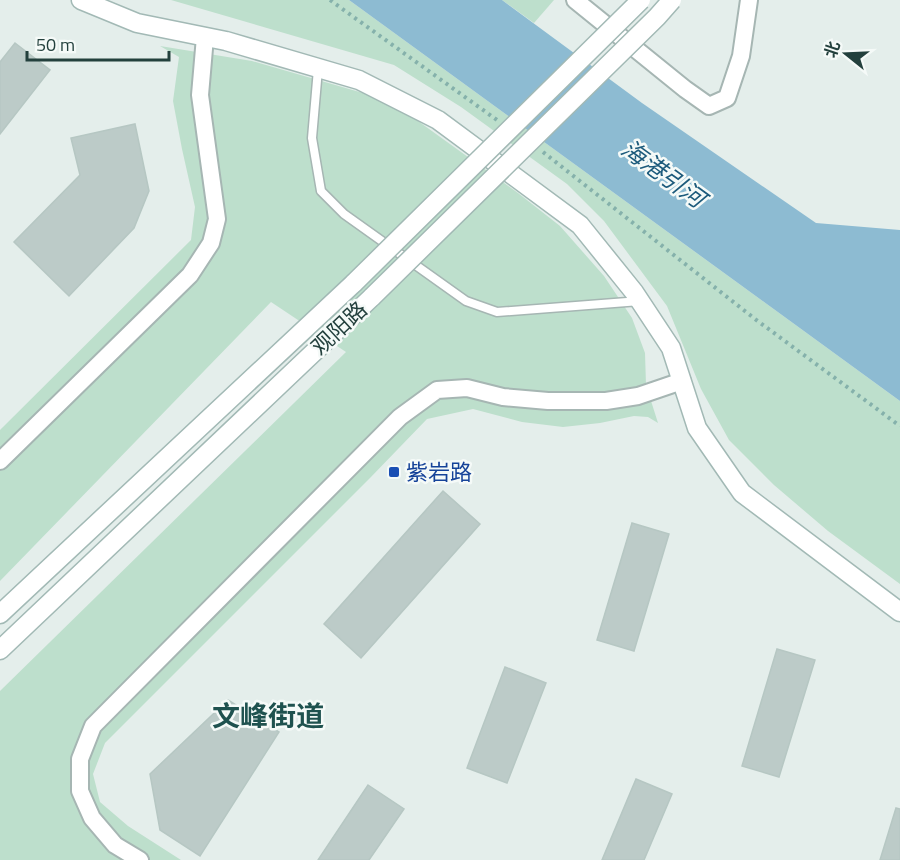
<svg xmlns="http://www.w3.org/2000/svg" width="900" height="860" font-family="'Titillium Web','Noto Sans SC',sans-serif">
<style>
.green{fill:#bddfcc}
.water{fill:#8dbbd2}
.building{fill:#bccbc8;stroke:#b6c7c3;stroke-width:1.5}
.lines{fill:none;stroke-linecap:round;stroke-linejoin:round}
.lane-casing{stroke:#a6b6b3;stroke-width:11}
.street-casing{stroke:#a6b6b3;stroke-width:20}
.secondary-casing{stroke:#a2b9b5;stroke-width:21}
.path{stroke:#85b1ab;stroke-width:4;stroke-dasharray:3 4.5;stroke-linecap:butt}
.lane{stroke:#fff;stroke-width:8}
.street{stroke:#fff;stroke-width:16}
.secondary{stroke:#fff;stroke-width:18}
.secondary-bridge-casing{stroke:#a2b9b5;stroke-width:21;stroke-linecap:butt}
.secondary-bridge{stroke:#fff;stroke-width:18}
.transit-dot{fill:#1a4fb4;stroke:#f5faf8;stroke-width:2}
.labels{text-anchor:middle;stroke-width:5;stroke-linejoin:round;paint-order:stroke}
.street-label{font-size:22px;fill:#23403d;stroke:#f5faf8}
.transit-label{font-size:22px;fill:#164399;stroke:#f5faf8;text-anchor:start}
.water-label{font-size:24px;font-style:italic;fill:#1d5b7c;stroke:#f5faf8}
.district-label{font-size:28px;font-weight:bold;fill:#1f524f;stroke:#f5faf8}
</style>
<rect width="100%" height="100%" fill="#e4eeeb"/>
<!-- green -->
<g class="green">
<polygon points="171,0 349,0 900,401 900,584 828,531 774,485 729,440 701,389 667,306 604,221 567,184 461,107 394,65"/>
<polygon points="502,0 554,0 534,23"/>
<polygon points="160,46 252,61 363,93 411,116 518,193 560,226 604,276 632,318 645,353 646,385 658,423 648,417 634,416 600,423 563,427 522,422 473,409 427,419 370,478 105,743 93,774 100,802 128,826 181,860 0,860 0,691 346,352 271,302 0,581 0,430 191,240 195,207 182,149 173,101 179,57"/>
</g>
<!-- water -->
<polygon class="water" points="349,0 502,0 642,103 816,223 900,230 900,401"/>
<!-- building -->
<g class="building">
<polygon points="15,43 50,70 0,134 0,62"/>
<polygon points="135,124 149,191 134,228 69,296 14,242 80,175 71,138"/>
<polygon points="443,491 480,524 361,658 324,624"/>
<polygon points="632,523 669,534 634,651 597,640"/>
<polygon points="777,649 815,660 779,777 742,766"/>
<polygon points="505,667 546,683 507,783 467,768"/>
<polygon points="228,700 279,732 200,856 160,830 150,774"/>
<polygon points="636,779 672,794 644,860 602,860"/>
<polygon points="368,785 404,809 369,860 318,860"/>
<polygon points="896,808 900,809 900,860 880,860"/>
</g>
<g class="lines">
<!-- lane casing -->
<g class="lane-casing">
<polyline id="lane" points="318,69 312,138 321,191 344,214 466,301 497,312 640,301"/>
</g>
<!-- street casing -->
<g class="street-casing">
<g id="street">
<polyline points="575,0 685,89 709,106 727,98 741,56 749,0"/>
<polyline points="0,461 190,275 211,243 217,219 200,95 205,37"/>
<polyline points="140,860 115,845 92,818 80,791 80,759 93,726 400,417 437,390 467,388 503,397 548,401 606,401 638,396 682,381"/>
</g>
</g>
<!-- secondary casing -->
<g class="secondary-casing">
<g id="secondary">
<polyline points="81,0 137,23 226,41 359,80 438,120 580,225 634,292 671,348 697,428 742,493 900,612"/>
<polyline points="0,614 354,283"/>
<polyline points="0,650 372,297"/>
</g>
</g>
<!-- path -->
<g class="path">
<polyline points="330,0 497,120"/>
<polyline points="543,152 755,319 900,426"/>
</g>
<!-- lane -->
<use href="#lane" class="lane"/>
<!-- street -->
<use href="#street" class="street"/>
<!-- secondary -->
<use href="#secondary" class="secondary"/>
<!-- secondary-bridge casing -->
<g class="secondary-bridge-casing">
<g id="secondary-bridge">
<polyline points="354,283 641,0"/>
<polyline points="372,297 657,17 672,0"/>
</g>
</g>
<!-- secondary-bridge -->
<use href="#secondary-bridge" class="secondary-bridge"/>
</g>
<!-- markers -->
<rect class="transit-dot" x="388" y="466" width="12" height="12" rx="3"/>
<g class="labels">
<!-- street labels -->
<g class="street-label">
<text transform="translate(339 328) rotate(-43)" y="8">观阳路</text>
</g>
<!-- transit labels -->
<g class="transit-label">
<text x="406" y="480">紫岩路</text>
</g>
<!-- water labels -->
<g class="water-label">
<text transform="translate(663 174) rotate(36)" y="8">海港引河</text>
</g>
<!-- district labels -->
<g class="district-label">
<text x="268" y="726">文峰街道</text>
</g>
</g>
<!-- north arrow -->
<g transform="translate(846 54) rotate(288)" stroke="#f5faf8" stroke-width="4.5" paint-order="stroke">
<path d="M0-4.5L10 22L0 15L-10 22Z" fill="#23403d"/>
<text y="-9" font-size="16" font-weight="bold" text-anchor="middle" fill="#23403d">北</text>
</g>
<!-- scale -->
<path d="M27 51v9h142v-9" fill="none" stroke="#23403d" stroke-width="3"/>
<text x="36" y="51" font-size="18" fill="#23403d" stroke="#f5faf8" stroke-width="4.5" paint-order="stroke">50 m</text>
</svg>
